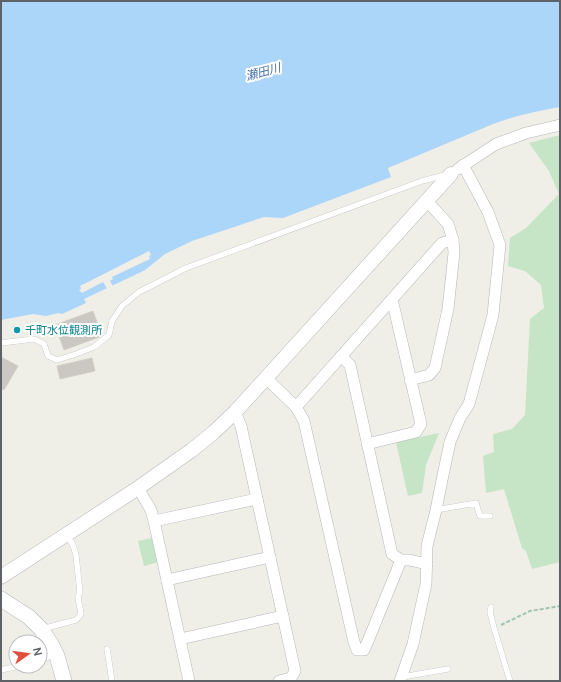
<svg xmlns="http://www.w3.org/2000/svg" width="561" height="682" font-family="Manrope,'Noto Sans JP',sans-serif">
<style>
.green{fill:#c5e5c6}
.water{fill:#acd5fa}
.pier{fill:#efeee7}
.building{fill:#cbc8c4;stroke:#d4d0c5}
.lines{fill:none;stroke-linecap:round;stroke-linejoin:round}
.service-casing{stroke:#b4b6ba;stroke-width:6}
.minor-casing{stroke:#b4b6ba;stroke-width:12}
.tertiary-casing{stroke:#b4b6ba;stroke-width:15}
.secondary-casing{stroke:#b5b8bd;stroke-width:16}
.path{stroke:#9ec6ac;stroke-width:2;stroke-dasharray:4 2;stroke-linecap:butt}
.service{stroke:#fff;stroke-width:5.5}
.minor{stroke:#fff;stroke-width:11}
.tertiary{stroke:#fff;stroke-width:14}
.secondary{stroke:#fff;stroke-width:15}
.culture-dot{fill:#0f9aa8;stroke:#fff;stroke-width:1.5}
.labels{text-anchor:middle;stroke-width:4;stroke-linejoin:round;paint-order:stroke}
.culture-label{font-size:11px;fill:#0d838f;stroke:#fff;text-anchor:start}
.water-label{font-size:12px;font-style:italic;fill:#4875ad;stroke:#fff}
</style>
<rect width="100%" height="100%" fill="#efeee7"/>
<!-- green -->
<g class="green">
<polygon points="560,135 560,562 532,569 526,551 522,548 504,489 486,493 483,456 494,452 493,434 512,429 525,415 530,319 544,308 541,285 525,271 508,266 510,238 526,228 559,194 549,171 529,143"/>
<polygon points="439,433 426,465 422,493 408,496 396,442"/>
<polygon points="152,538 159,562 144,566 138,541"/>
</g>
<!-- water -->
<path class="water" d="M1,1H560V107C536,111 515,116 493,124L388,168L391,177L283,218L264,217L192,241L165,254L145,270L139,273L84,299L86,303L62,314L58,313L46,316L33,314L1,320Z"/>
<!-- pier -->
<polygon class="pier" points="149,251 151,255 149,256 150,259 112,277 113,279 110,281 114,288 108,290 103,282 82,293 79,290 81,289 80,286"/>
<!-- building -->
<g class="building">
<polygon points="93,311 102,336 64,350 55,325"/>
<polygon points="19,326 21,332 15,334 13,327"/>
<polygon points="1,357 18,366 4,390 1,388"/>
<polygon points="92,358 95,371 60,379 57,366"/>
</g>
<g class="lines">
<!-- service casing -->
<g class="service-casing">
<g id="service">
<polyline points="1,343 34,339 44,344 48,356 57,360 76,354 94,347 109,335 112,321 122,306 139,292 186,268 422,181 445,175"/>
<polyline points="436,510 476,503 480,516 490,516"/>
<polyline points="491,607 490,612 494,628 510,681"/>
<polyline points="42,629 76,620 81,614 78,597 80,592 76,555 73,545 67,535"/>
<polyline points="107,649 112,681"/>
<polyline points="40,661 55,653"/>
<polyline points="1,670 19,666"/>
<polyline points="402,677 448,669"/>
</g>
</g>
<!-- minor casing -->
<g class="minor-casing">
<g id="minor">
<polyline points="458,169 496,144 526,133 560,125"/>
<polyline points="341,356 350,365 392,554 401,560 409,560 427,564"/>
<polyline points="266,378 296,407 304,421 354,642 357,650 364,650 368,641 401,560"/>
<polyline points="410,380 429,375 435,368 448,309 454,253 453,240 448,224 426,200"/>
<polyline points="296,407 442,243 453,240"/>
<polyline points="235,412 241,426 295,671 291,678 279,681"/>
<polyline points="367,444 416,432 421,424 392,299"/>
<polyline points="138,488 151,510 154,521 189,681"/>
<polyline points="154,521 257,499"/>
<polyline points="167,580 270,557"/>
<polyline points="180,639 283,616"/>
<polyline points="400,681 413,644 426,584 427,546 436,510 442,480 450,442 460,418 469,404 493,315 500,245 488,212 463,165"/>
</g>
</g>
<!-- tertiary casing -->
<g class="tertiary-casing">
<polyline id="tertiary" points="1,577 138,488 192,450 214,432 235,412 266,378 451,174"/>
</g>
<!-- secondary casing -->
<g class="secondary-casing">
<polyline id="secondary" points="1,599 29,617 41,629 51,644 57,656 64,681"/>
</g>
<!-- path -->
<polyline class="path" points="501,625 530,611 560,606"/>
<!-- service -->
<use href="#service" class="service"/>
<!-- minor -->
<use href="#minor" class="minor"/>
<!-- tertiary -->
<use href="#tertiary" class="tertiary"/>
<!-- secondary -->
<use href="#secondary" class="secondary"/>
</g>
<!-- markers -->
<circle class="culture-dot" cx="17" cy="330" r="4"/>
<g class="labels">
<!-- culture labels -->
<g class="culture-label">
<text x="25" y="334">千町水位観測所</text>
</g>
<!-- water labels -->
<g class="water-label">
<text transform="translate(263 72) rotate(-15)" y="4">瀬田川</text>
</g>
</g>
<!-- border -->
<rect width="561" height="682" fill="none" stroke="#5e6166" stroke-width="4"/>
<!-- north arrow -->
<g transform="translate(28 654) rotate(76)"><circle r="19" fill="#ffffff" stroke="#bfc0c2"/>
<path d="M0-3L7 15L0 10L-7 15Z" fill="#e0503c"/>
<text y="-6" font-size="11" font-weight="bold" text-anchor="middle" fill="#5e6166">N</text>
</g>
</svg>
